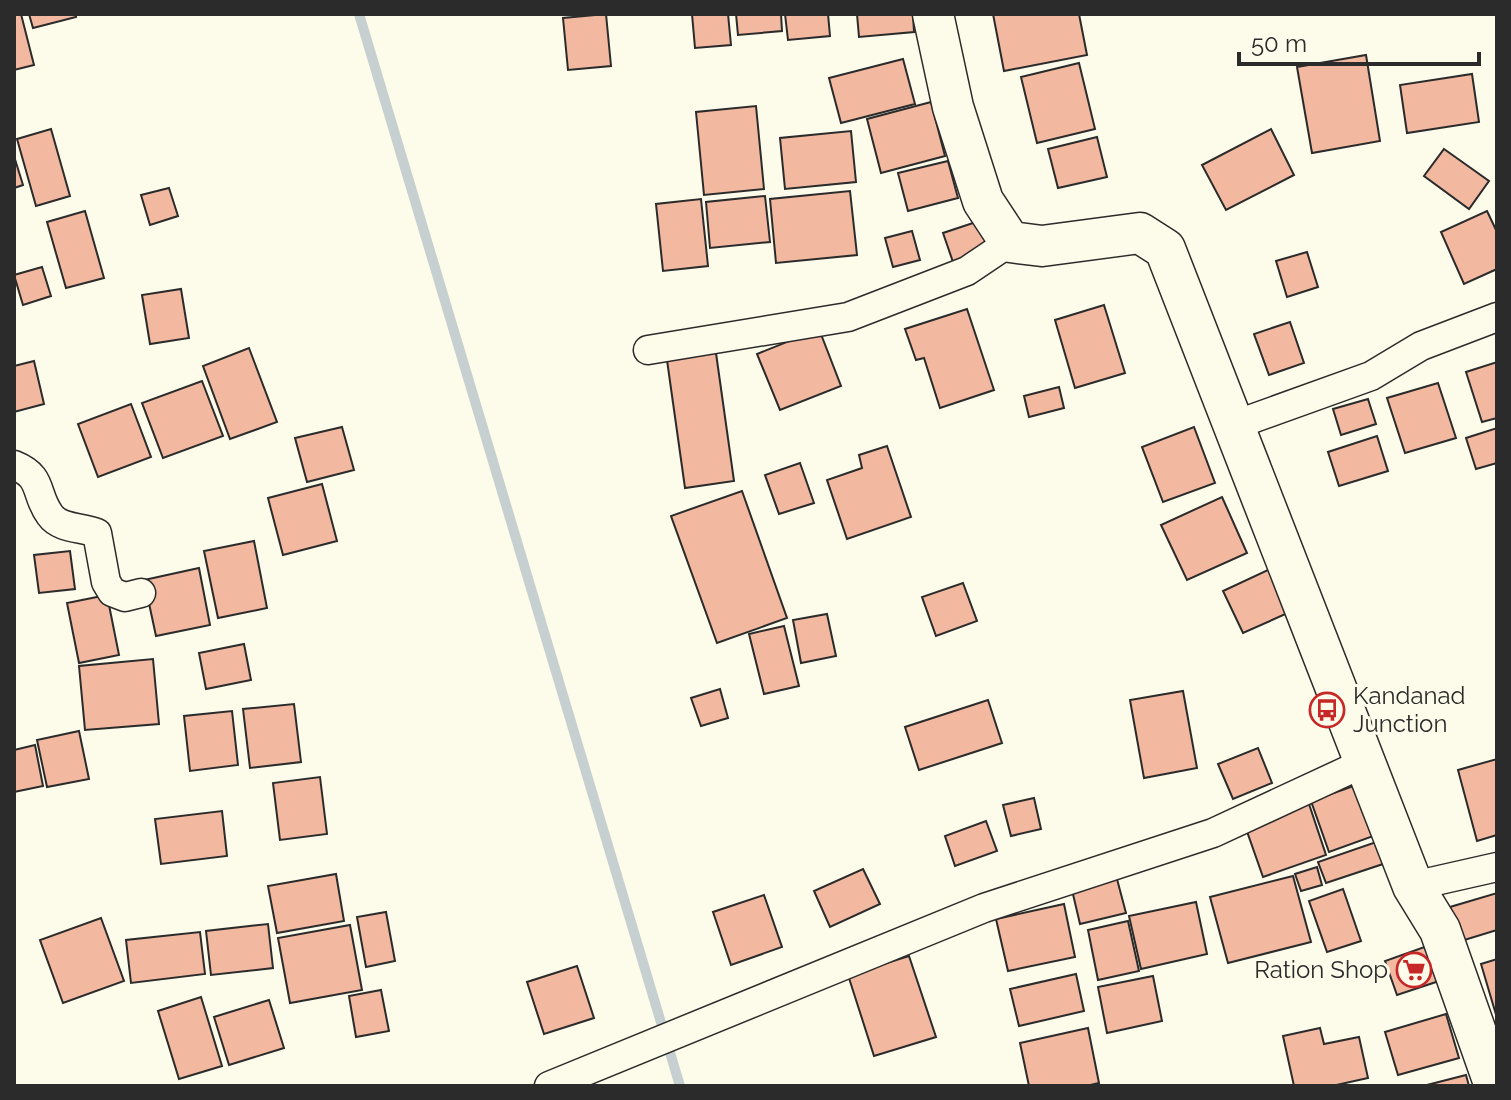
<svg xmlns="http://www.w3.org/2000/svg" width="1511" height="1100" font-family="Raleway,sans-serif">
<style>
.lines{fill:none;stroke-linecap:round;stroke-linejoin:round}
.stream{stroke:#c7d0d0;stroke-width:10}
.building{fill:#f2b8a0;stroke:#2b2b2b;stroke-width:2}
.street-casing{stroke:#2b2b2b;stroke-width:31}
.secondary-casing{stroke:#2b2b2b;stroke-width:43}
.street{stroke:#fdfbea;stroke-width:28}
.secondary{stroke:#fdfbea;stroke-width:40}
.labels{text-anchor:middle;stroke-width:6;stroke-linejoin:round;paint-order:stroke}
.poi-label{font-size:24px;fill:#2b2b2b;stroke:#fdfbea;text-anchor:start}
</style>
<rect width="100%" height="100%" fill="#fdfbea"/>
<g class="lines">
<!-- stream -->
<polyline class="stream" points="359,14 680,1086"/>
</g>
<!-- building -->
<g class="building">
<polygon points="14,14 21,14 34,65 14,70"/>
<polygon points="29,14 76,14 76,17 33,28"/>
<polygon points="606,14 611,66 568,70 563,18"/>
<polygon points="692,14 728,14 731,45 695,48"/>
<polygon points="736,14 781,14 782,31 738,35"/>
<polygon points="785,14 828,14 830,36 788,40"/>
<polygon points="857,14 913,14 914,32 859,37"/>
<polygon points="993,14 1079,14 1087,55 1004,71"/>
<polygon points="1366,55 1380,141 1312,153 1297,67"/>
<polygon points="903,59 915,104 841,123 829,78"/>
<polygon points="1079,63 1095,129 1037,143 1021,77"/>
<polygon points="1472,74 1479,122 1407,133 1400,85"/>
<polygon points="931,102 945,156 881,173 867,119"/>
<polygon points="756,106 764,189 704,195 696,112"/>
<polygon points="51,129 70,196 36,206 17,139"/>
<polygon points="1271,129 1294,175 1226,210 1202,165"/>
<polygon points="851,131 856,182 785,189 780,138"/>
<polygon points="1097,137 1107,177 1058,188 1048,149"/>
<polygon points="1444,149 1489,181 1469,209 1424,176"/>
<polygon points="14,156 23,185 14,188"/>
<polygon points="948,161 958,198 908,211 898,173"/>
<polygon points="169,188 178,216 150,225 141,195"/>
<polygon points="850,191 857,255 776,263 770,199"/>
<polygon points="765,196 770,242 710,248 706,202"/>
<polygon points="701,199 708,266 663,271 656,204"/>
<polygon points="85,211 104,278 66,288 47,222"/>
<polygon points="1487,211 1497,232 1497,269 1464,284 1441,232"/>
<polygon points="982,220 992,250 953,262 943,233"/>
<polygon points="912,231 920,260 893,267 885,238"/>
<polygon points="1307,252 1318,287 1287,297 1276,261"/>
<polygon points="42,267 51,296 23,305 14,275"/>
<polygon points="181,289 189,338 150,344 142,295"/>
<polygon points="1104,305 1125,373 1075,388 1055,320"/>
<polygon points="967,309 994,390 940,408 924,358 916,360 905,329"/>
<polygon points="1290,322 1304,363 1269,375 1254,334"/>
<polygon points="819,329 841,386 780,410 757,354"/>
<polygon points="715,346 734,481 685,488 666,353"/>
<polygon points="249,348 277,422 230,439 203,366"/>
<polygon points="34,361 44,404 14,412 14,366"/>
<polygon points="1497,362 1497,418 1482,422 1466,372"/>
<polygon points="202,381 223,436 163,458 142,403"/>
<polygon points="1438,383 1456,438 1405,453 1387,398"/>
<polygon points="1059,387 1064,408 1029,417 1024,396"/>
<polygon points="1368,399 1376,424 1341,435 1333,409"/>
<polygon points="131,404 151,457 98,477 78,424"/>
<polygon points="342,427 354,470 307,482 295,438"/>
<polygon points="1194,427 1215,483 1163,502 1142,447"/>
<polygon points="1497,428 1497,463 1476,469 1466,438"/>
<polygon points="1377,436 1388,471 1339,486 1328,452"/>
<polygon points="887,446 911,517 847,539 827,480 862,468 859,455"/>
<polygon points="800,463 814,503 779,514 765,475"/>
<polygon points="322,484 337,541 283,555 268,498"/>
<polygon points="742,491 787,618 717,643 671,516"/>
<polygon points="1222,497 1247,553 1187,580 1161,525"/>
<polygon points="254,541 267,608 218,618 204,551"/>
<polygon points="70,551 75,589 39,593 34,555"/>
<polygon points="199,568 210,625 156,636 144,580"/>
<polygon points="1270,569 1290,612 1243,633 1223,591"/>
<polygon points="963,583 977,621 936,636 922,597"/>
<polygon points="107,595 119,655 79,663 67,603"/>
<polygon points="827,614 836,656 801,663 793,620"/>
<polygon points="784,626 799,686 764,694 749,634"/>
<polygon points="244,644 251,680 206,689 199,653"/>
<polygon points="153,659 159,724 85,730 79,666"/>
<polygon points="720,689 728,718 701,726 691,698"/>
<polygon points="1183,691 1197,768 1144,778 1130,700"/>
<polygon points="988,700 1002,743 919,770 905,727"/>
<polygon points="294,704 301,762 250,768 243,709"/>
<polygon points="232,711 238,765 190,771 184,716"/>
<polygon points="79,731 89,779 47,787 37,740"/>
<polygon points="35,745 43,786 14,792 14,750"/>
<polygon points="1258,748 1272,783 1233,799 1218,764"/>
<polygon points="1497,759 1497,835 1477,841 1458,770"/>
<polygon points="320,777 327,834 280,840 273,783"/>
<polygon points="1362,783 1379,834 1329,852 1311,801"/>
<polygon points="1034,798 1041,829 1011,836 1003,805"/>
<polygon points="1307,798 1326,855 1263,877 1243,820"/>
<polygon points="222,811 227,856 161,864 155,819"/>
<polygon points="986,821 997,851 955,866 945,836"/>
<polygon points="1382,840 1389,862 1326,883 1318,862"/>
<polygon points="1317,867 1322,885 1301,891 1295,874"/>
<polygon points="863,869 880,904 830,927 814,891"/>
<polygon points="336,874 344,921 277,933 268,886"/>
<polygon points="1293,876 1311,942 1228,963 1210,897"/>
<polygon points="1117,879 1126,913 1080,924 1072,890"/>
<polygon points="1343,889 1361,941 1327,952 1309,901"/>
<polygon points="1497,893 1497,930 1461,941 1450,907"/>
<polygon points="764,895 782,947 731,965 713,912"/>
<polygon points="1196,902 1207,954 1141,969 1129,916"/>
<polygon points="1064,904 1075,957 1008,971 996,919"/>
<polygon points="386,912 395,961 366,967 357,917"/>
<polygon points="101,918 124,981 63,1003 40,940"/>
<polygon points="1128,921 1139,971 1098,980 1088,930"/>
<polygon points="268,924 273,968 211,975 206,931"/>
<polygon points="350,925 362,990 290,1003 278,938"/>
<polygon points="200,932 205,974 131,983 126,940"/>
<polygon points="1430,945 1442,980 1397,995 1385,961"/>
<polygon points="909,956 936,1037 874,1056 848,975"/>
<polygon points="1497,959 1497,1018 1481,964"/>
<polygon points="577,966 594,1018 544,1034 527,982"/>
<polygon points="1076,974 1084,1011 1019,1026 1010,989"/>
<polygon points="1153,976 1162,1021 1107,1033 1098,987"/>
<polygon points="381,990 389,1031 356,1037 349,996"/>
<polygon points="201,997 222,1066 179,1079 158,1011"/>
<polygon points="269,1000 284,1048 229,1065 214,1017"/>
<polygon points="1446,1014 1459,1058 1398,1075 1385,1032"/>
<polygon points="1088,1028 1099,1083 1086,1086 1029,1086 1020,1043"/>
<polygon points="1320,1028 1324,1044 1359,1037 1368,1078 1332,1086 1294,1086 1283,1036"/>
<polygon points="1466,1075 1469,1086 1423,1086"/>
</g>
<g class="lines">
<!-- street casing -->
<g class="street-casing">
<g id="street">
<polyline points="648,350 848,317 967,271 1010,242"/>
<polyline points="1232,426 1371,376 1421,346 1497,317"/>
<path d="M14,465C44,477 34,493 50,515C60,529 81,527 97,533L106,582L112,592L125,597L141,593"/>
<polyline points="1413,886 1497,867"/>
<polyline points="549,1086 984,908 1213,833 1366,762"/>
</g>
</g>
<!-- secondary casing -->
<g class="secondary-casing">
<polyline id="secondary" points="933,14 953,107 983,201 1010,242 1042,246 1140,233 1165,249 1413,886 1440,930 1495,1086"/>
</g>
<!-- street -->
<use href="#street" class="street"/>
<!-- secondary -->
<use href="#secondary" class="secondary"/>
</g>
<!-- icons -->
<defs>
<g id="bus-ring" transform="scale(1.8)"><circle r="9.5" fill="#fdfbea" stroke="#c62828" stroke-width="1.5"/><path d="M-5-6H5V4H4V6H2V4H-2V6H-4V4H-5ZM-3.5-4V0h7V-4ZM-3.5 1.2v1.5H-2V1.2ZM2 1.2v1.5H3.5V1.2Z" fill="#c62828"/></g>
<g id="supermarket-ring" transform="scale(1.8)"><circle r="9.5" fill="#fdfbea" stroke="#c62828" stroke-width="1.5"/><path d="M-6-5.5h2.5l.6 2H6L4.5 2H-2.5L-4.4-4H-6ZM-1.5 3.2a1.3 1.3 0 1 0 .1 0ZM3 3.2a1.3 1.3 0 1 0 .1 0Z" fill="#c62828"/></g>
</defs>
<g fill-rule="evenodd">
<use href="#bus-ring" x="1327" y="710"/>
<use href="#supermarket-ring" x="1414" y="970"/>
</g>
<g class="labels">
<!-- poi labels -->
<g class="poi-label">
<text x="1353" y="704">Kandanad<tspan x="1353" dy="28">Junction</tspan></text>
<text x="1388" y="978" text-anchor="end">Ration Shop</text>
</g>
</g>
<!-- border -->
<rect width="1511" height="1100" fill="none" stroke="#2b2b2b" stroke-width="32"/>
<!-- scale -->
<path d="M1239 52v12h240v-12" fill="none" stroke="#2b2b2b" stroke-width="4"/>
<text x="1251" y="52" font-size="24" fill="#2b2b2b" stroke="#fdfbea" stroke-width="6" paint-order="stroke">50 m</text>
</svg>
